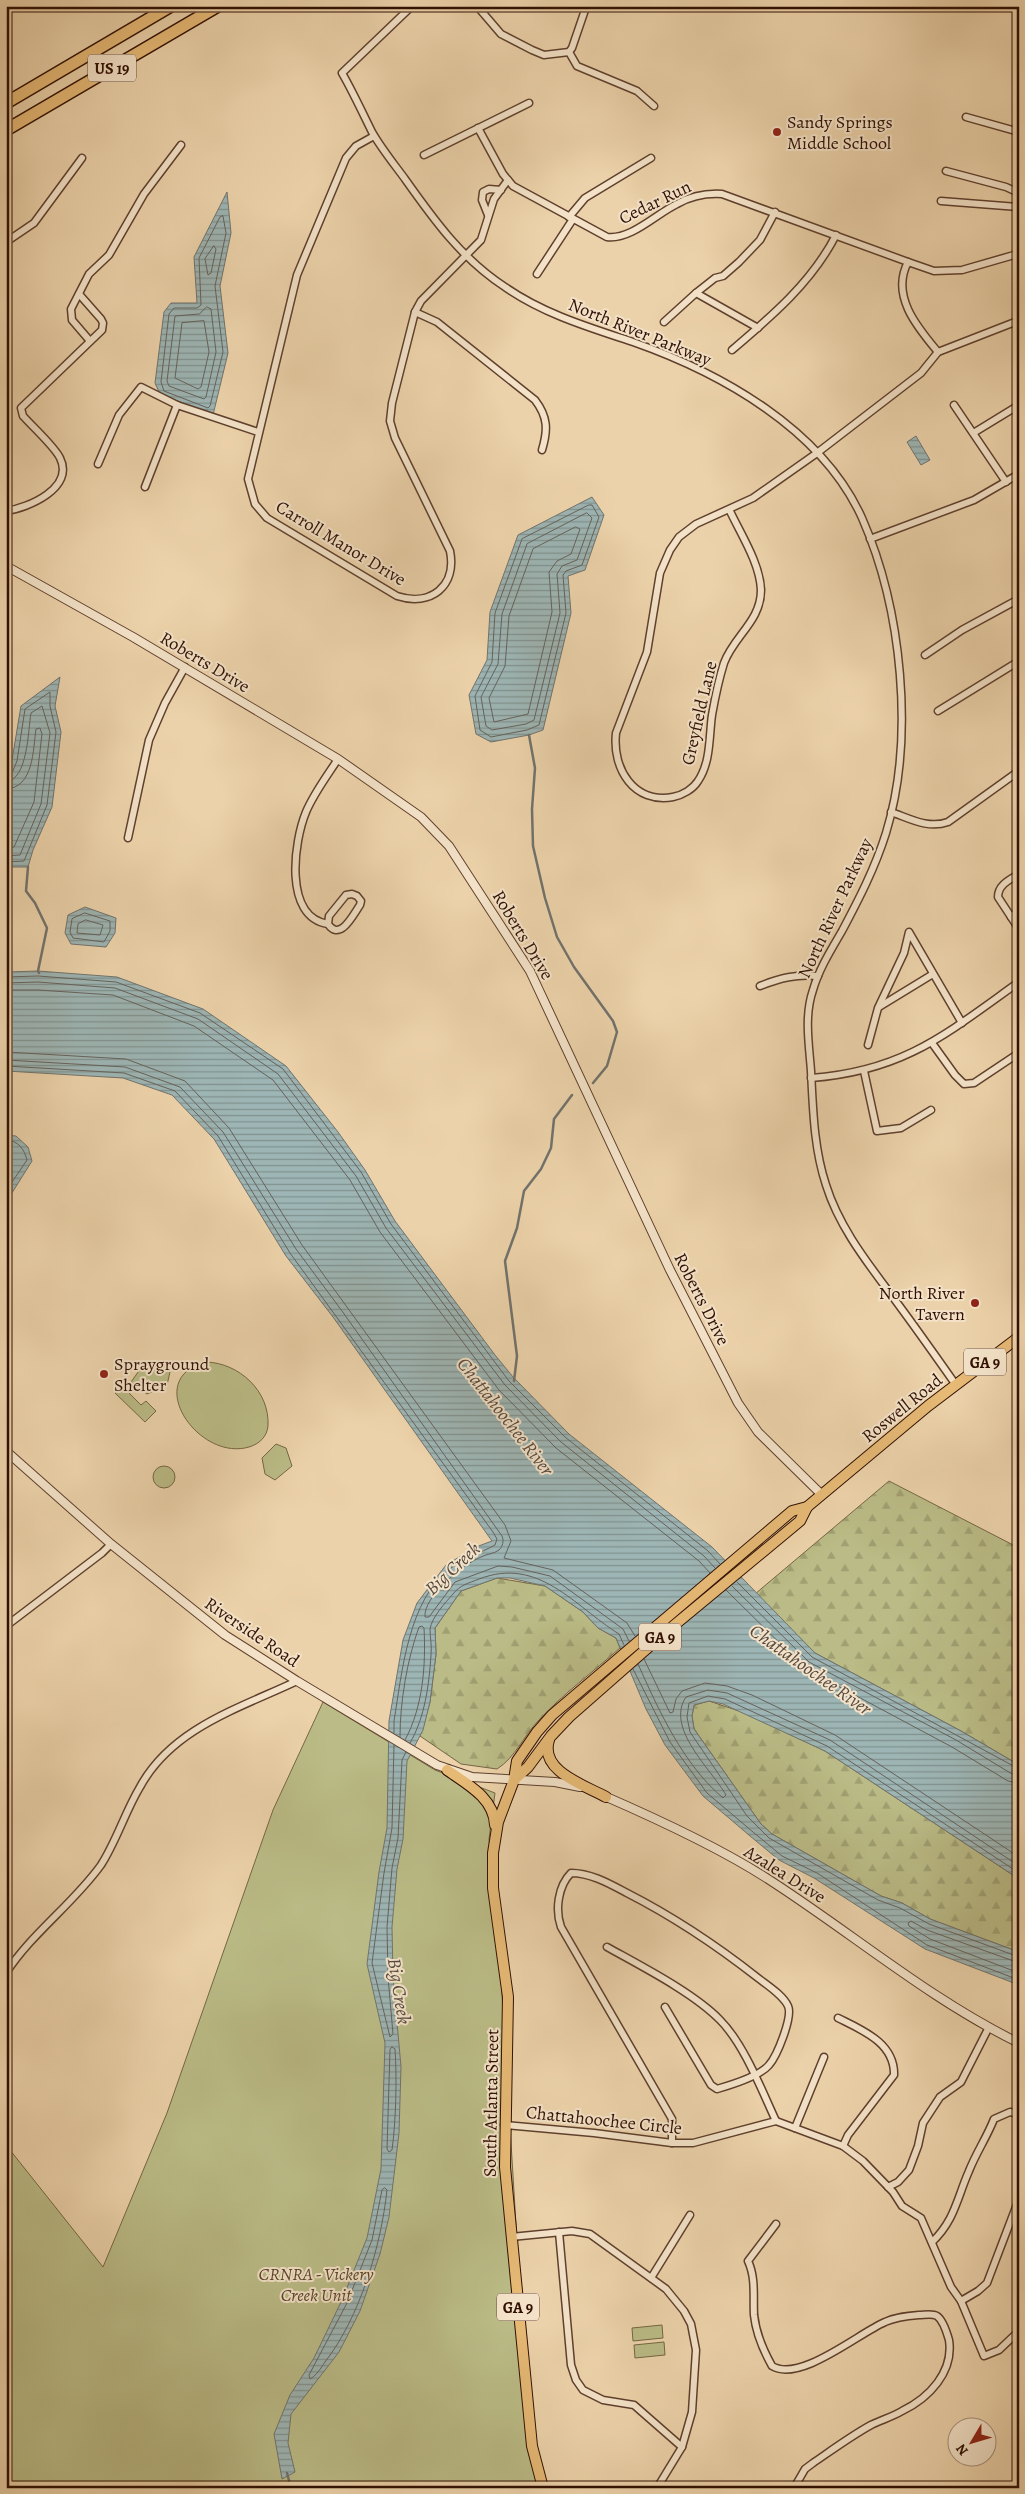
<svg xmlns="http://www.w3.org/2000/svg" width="1025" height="2494" font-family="Alegreya,serif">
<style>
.green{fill:#babb86;stroke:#756644}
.forest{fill:url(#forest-firs);stroke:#756644}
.water{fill:url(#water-rules);stroke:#71736d}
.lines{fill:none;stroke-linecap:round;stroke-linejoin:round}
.shore{stroke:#66625c;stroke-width:1}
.stream{stroke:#71736d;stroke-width:2.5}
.minor-casing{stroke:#5f402d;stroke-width:9}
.tertiary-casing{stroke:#5f402d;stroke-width:10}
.primary-casing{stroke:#301003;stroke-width:12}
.motorway-casing{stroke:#301003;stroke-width:14}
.minor{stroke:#f3e2c8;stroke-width:6}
.tertiary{stroke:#f3e2c8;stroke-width:8}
.primary{stroke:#e6b975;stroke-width:10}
.motorway{stroke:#e6b975;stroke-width:11}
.poi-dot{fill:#8f2418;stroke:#f3e2c8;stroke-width:2}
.labels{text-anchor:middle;stroke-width:4;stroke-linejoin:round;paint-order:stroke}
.shield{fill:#f3e2c8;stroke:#6a4f3e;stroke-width:1}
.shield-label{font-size:16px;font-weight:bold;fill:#301003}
.poi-label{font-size:18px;fill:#301003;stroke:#f3e2c8;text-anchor:start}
.street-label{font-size:18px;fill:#301003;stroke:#f3e2c8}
.park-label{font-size:18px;font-style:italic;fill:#59432a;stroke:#f3e2c8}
.water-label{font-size:19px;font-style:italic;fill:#564a41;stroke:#f3e2c8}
</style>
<defs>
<pattern id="forest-firs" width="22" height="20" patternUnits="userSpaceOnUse" patternTransform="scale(1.25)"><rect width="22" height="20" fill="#babb86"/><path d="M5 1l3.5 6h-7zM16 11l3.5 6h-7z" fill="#a0a072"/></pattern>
<pattern id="water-rules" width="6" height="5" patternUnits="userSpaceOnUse" patternTransform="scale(1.25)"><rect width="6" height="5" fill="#9db5b4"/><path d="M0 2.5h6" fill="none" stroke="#809290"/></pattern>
</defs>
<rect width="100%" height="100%" fill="#ecd2aa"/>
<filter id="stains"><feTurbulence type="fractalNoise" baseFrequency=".004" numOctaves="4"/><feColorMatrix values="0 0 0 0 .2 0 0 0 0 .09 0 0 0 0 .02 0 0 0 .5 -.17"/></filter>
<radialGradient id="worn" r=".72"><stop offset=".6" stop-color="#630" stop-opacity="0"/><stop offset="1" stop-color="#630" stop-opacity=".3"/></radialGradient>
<!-- green -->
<g class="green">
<polygon points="160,1361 170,1372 167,1385 147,1394 131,1382 141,1368"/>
<path d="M206,1362C239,1363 270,1391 268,1426C267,1437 259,1444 249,1447C198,1462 141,1378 206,1362Z"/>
<polygon points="122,1386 141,1405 146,1401 156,1411 145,1422 115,1393"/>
<polygon points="276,1444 286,1448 292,1466 275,1480 265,1474 262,1458"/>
<circle cx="164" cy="1477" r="11"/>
<polygon points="323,1702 435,1770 495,1793 489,1839 498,1929 528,2422 545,2488 6,2488 6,2145 103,2267 167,2113 273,1810"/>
<polygon points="662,2325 663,2338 633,2341 632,2328"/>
<polygon points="664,2342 665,2355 635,2358 634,2345"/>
</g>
<!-- forest -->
<g class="forest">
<polygon points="889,1481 1019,1548 1019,1765 961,1731 815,1653 755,1594"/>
<path d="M497,1578L545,1586L583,1612L598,1628L616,1638L620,1648C593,1672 563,1694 539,1720C524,1735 515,1758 497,1769L461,1764L420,1736L430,1702L436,1654L435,1628L461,1591Z"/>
<polygon points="709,1701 745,1713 825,1751 1019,1879 1019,1952 930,1919 902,1903 881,1896 772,1834 761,1824 694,1729 692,1716 694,1705"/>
</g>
<!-- water -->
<g class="water">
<polygon points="227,192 231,233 220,286 228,353 213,415 160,394 155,383 164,312 171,303 197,303 194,257"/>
<polygon points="916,436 930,460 921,465 907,442"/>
<polygon points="592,497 604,515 585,570 568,576 571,613 543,730 529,735 491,742 476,734 469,695 487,660 490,612 518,535"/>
<polygon points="60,677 55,706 61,732 52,807 33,850 28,867 6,867 6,776 12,760 21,706"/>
<polygon points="85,907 116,918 115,933 106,947 71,944 65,933 68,915"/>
<polygon points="38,971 117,977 203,1009 286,1066 338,1132 365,1170 395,1221 495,1355 513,1377 569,1434 712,1547 815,1653 961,1731 1019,1765 1019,1879 825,1751 723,1704 709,1701 694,1705 692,1716 694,1729 761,1824 772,1834 881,1896 902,1903 930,1919 1019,1952 1019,1985 925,1949 814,1878 779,1860 750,1836 703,1796 665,1745 646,1709 616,1638 598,1628 583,1612 545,1586 510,1578 497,1578 461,1591 435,1628 436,1654 430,1702 423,1730 407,1761 403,1839 397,1869 392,1927 393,1977 401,2067 399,2133 389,2217 380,2254 360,2311 339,2352 291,2414 288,2443 295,2472 282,2479 274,2434 290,2395 314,2358 342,2300 367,2238 381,2169 385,2043 367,1964 379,1872 387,1828 389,1721 403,1640 417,1603 446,1565 476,1547 492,1541 333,1317 286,1256 214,1139 172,1095 123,1078 6,1071 6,972"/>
<polygon points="6,1135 16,1136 28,1147 32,1161 10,1196 6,1196"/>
</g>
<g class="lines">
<!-- shore -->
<g class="shore">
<polygon points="223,216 226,233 215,286 223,352 210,406 208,408 164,391 161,382 169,314 174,308 197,308 201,305 199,258 220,217"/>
<polygon points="214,246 216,249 211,273 208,275 205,259"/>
<polygon points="207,307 211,309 216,352 206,397 204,399 169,386 167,381 175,316 199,314"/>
<polygon points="204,321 209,352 201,387 198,389 175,378 182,323"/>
<polygon points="589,505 592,505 599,517 582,565 566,571 563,575 566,613 539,725 527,730 491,737 480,730 475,696 492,662 495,613 522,539"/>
<polygon points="587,513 592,518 577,560 562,566 557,574 560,613 534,720 526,724 492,730 486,726 481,697 498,664 502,614 527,544"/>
<polygon points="576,527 580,529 571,554 557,561 549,572 552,612 528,714 494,722 489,698 505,666 509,616 533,549"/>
<polyline points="6,775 12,773 17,761 25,709 50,692 50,706 56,732 47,805 24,861 6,862"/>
<path d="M6,782C28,780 28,730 31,713L42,706L50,733L41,804L20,855L6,856"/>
<path d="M6,789C34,788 33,749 36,729L40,728L42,734L34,802L14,847L6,848"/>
<polygon points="85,913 110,921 110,931 104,942 73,938 70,932 72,919"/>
<polygon points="86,920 103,925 100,935 77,933 78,924"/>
<polyline points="6,977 38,976 116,982 200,1013 283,1069 361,1172 391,1224 509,1381 565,1437 708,1551 720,1564"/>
<polyline points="6,983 38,982 115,988 198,1019 278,1074 356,1176 386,1228 505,1385 561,1442 704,1556 715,1568"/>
<polyline points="6,990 38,990 113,995 194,1026 273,1080 350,1180 380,1232 499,1390 556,1448 699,1561 710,1573"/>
<polyline points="6,1052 126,1059 185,1081 229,1128 302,1245 505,1525 511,1541 504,1558 553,1570 627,1623 635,1636"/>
<path d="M6,1060L125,1067L180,1087L223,1132L296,1249L342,1311L502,1536C504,1541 503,1546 499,1550C494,1554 486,1554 481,1557C463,1564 423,1597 425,1617H429L455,1582L498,1566L512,1567L550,1576L623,1629L629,1641"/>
<path d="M6,1066L124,1073L175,1091L218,1136L290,1253L493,1532L497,1539L495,1545C480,1553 465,1558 451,1568C408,1599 402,1673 394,1721V1733"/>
<path d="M6,1140C19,1141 24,1149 27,1160L6,1191"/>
<polyline points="737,1582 812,1657 1019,1769"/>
<polyline points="732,1586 809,1662 956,1740 1012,1774 1019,1775"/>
<polyline points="726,1590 806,1669 952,1747 1008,1781 1019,1783"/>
<polyline points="644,1659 670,1713 673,1712 676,1699 682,1691 705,1683 727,1686 752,1695 835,1735 1019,1857"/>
<path d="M638,1664C659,1711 683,1764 723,1798L726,1795C711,1769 665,1728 686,1697L708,1690L727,1693L830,1740L1019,1866"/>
<polyline points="633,1669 670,1742 707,1793 753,1832 782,1856 817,1873 927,1945 1019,1980"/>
<path d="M400,1737C400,1702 407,1660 419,1627L422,1626L424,1628C426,1665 423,1707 405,1740"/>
<path d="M410,1743C425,1717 429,1685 431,1655C432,1646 430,1637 430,1629C432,1617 445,1603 453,1594C460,1585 469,1583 479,1579C539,1556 574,1606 619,1634L624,1645"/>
<polyline points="394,1745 392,1828 384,1873 372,1963 390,2037 393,2034 388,1977 387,1927 392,1868 398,1838 402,1760 406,1752"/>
<polyline points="1019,1873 827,1746 725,1699 708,1696 689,1703 687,1717 690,1732 747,1816 769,1838 878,1900 900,1908 929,1924 1019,1957"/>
<polyline points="1019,1963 927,1930 911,1921 908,1923 909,1926 930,1939 1019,1973"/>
<path d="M392,2047L395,2049C397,2078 396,2121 392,2150L389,2152L387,2149L390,2050Z"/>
<path d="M385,2188L387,2190C381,2246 360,2317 325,2362C321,2368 316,2376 310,2379L309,2375L347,2303L372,2240L382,2190Z"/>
</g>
<!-- stream -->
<g class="stream">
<polyline points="529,735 535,768 532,809 533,846 545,898 557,937 574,967 613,1021 617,1032 607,1066 593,1083"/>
<polyline points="28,867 26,891 35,903 47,928 38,971 39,973"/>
<polyline points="514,1381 517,1356 505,1261 517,1228 524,1191 541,1169 551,1148 554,1119 572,1095"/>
<polyline points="287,2473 291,2488"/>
</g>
<!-- minor casing -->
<g class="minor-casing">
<g id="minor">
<path d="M412,6L342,73C353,92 362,112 372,132C381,148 394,164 405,179C434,220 462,259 505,287C544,314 588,327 633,342C721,373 822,429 862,518C902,609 915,738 886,833C875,868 859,899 842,931C831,950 819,969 813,990C804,1016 809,1044 811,1071C813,1110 814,1149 826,1185C840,1230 871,1267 898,1304C918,1331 937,1358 956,1385"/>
<polyline points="477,6 501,34 532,50 544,55 569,52 572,48 585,10 583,6"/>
<polyline points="1019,15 1019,28"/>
<polyline points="569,52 577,66 637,91 654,106"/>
<polyline points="966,117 1019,132"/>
<path d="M478,128L503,174L513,186L607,237C631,240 656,214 677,204C691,196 705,193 722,194L908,262"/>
<path d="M374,136L356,146L346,158L297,275L248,479L255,504L267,518L397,596C431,607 457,586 450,551L395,438L390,421L392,403L415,312L421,301L481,240L494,199L508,180"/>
<polyline points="424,155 529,103"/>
<polyline points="946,171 1006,187 1019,193"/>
<polyline points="941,201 1019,207"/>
<polyline points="488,215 482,200 483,192 489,189 501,190"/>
<polyline points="569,217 585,198 651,158"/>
<polyline points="6,242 34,223 82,158"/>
<polyline points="537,274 573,219"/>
<polyline points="696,293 758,328"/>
<path d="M415,312L437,322L535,400C548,417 548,430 542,450"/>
<polyline points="664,322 696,293 715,278 723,276 739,262 760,240 775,212"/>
<polyline points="90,341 72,320 71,309 89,274 109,255 144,194 181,145"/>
<path d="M732,350C772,316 812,282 836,235"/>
<path d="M938,352C918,328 890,296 908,262L934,271L962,270L1014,255L1019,251"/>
<polyline points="954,405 1006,482"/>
<polyline points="975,432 1019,405"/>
<polyline points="98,464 119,415 141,387 177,405"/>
<polyline points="145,487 177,405 258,432"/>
<path d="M729,509C740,533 760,563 761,590C761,621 734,636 724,663C719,679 715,698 712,715C709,736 711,762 698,781C693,789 683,795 673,797C634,804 612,769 616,733L647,652L660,573L670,550L679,537L696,524L753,498L817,453L921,373L938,352L1015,322"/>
<path d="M6,511C28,508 75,488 60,458C55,447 33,427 23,416L21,408L102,330L103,323L101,319L79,294"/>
<polyline points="870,539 974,500 1019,474"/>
<polyline points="925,655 962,630 1019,599"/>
<polyline points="938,711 1019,661"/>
<path d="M891,812C911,819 928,829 948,822L1019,771"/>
<polyline points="128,838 149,740 165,703 185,667"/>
<path d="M1019,874C1009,880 998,885 998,897L1019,929"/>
<path d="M352,894L357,896L361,901L360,905C353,915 340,942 328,924L329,916L346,895Z"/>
<polyline points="1011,917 1019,911"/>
<path d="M328,924C283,917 294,841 306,812C314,793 327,776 338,759"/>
<path d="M760,986C780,978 796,974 818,976"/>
<polyline points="879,1007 933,974"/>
<polyline points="932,1043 955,1075 964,1084 974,1083 1019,1053"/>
<polyline points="868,1045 878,1008 904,953 909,932 962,1023"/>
<polyline points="864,1071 877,1131 901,1128 931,1110"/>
<path d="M811,1078C904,1071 946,1034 1019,982"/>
<polyline points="6,1626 102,1553 111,1544"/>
<path d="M607,1947C641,1966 694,1993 720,2020C744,2044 762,2091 776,2121"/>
<path d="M6,1973C32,1933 73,1904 101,1865C117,1840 125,1812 140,1787C172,1728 240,1708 297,1681"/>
<path d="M665,2007L711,2085L717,2089C731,2085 760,2076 769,2065C777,2056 793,2017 788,2006C783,1995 767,1985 758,1978C716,1945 674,1917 627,1893C610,1884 591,1873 571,1873C558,1886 555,1910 561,1927L672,2119V2143"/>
<path d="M838,2018C862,2030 895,2043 894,2075L848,2135L843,2146"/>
<polyline points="504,2125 594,2133 672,2143 693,2143 776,2121 843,2146 863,2161 893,2192 902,2206 921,2218 951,2287 961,2301 984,2356 999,2350 1019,2331"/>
<polyline points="795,2128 824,2057"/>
<polyline points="888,2187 898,2182 909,2170 918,2146 923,2123 940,2097 961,2082 989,2027"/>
<path d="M776,2224L748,2261C756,2278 753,2297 754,2315C756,2334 763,2350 772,2366C800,2383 859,2333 885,2322C896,2317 907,2316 919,2315C924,2315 932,2313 937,2316C943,2320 947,2333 949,2340C954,2372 929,2398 902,2411C892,2417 881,2420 871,2425C851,2436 832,2450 813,2463L805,2469L794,2488"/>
<polyline points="559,2232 571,2365 576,2380 583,2390 603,2400 634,2405 682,2447"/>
<polyline points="511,2237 572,2231 590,2234 666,2289 684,2311 691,2324 696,2350 692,2412 682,2447 657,2488"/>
<path d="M932,2242C955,2220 957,2198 969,2171C976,2153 987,2137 994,2119L1010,2112L1019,2114"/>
<polyline points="651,2278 690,2215"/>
<polyline points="961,2301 978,2291 987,2283 1019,2199"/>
</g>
</g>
<!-- tertiary casing -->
<g class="tertiary-casing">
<g id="tertiary">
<polyline points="6,566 133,637 338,759 421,817 449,846 530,971 670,1270 738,1403 758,1432 822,1495"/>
<polyline points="6,1451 111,1544 225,1635 297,1681 437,1765 472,1777 555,1782 580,1787"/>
<path d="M602,1795C655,1818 720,1848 768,1879C852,1933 929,1999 1019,2043"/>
</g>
</g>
<!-- primary casing -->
<g class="primary-casing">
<g id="primary">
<path d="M549,1740C539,1771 584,1785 606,1797"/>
<path d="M447,1770C467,1784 494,1798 495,1825"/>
<polyline points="514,1780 528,1767 551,1736 569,1717 660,1637 800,1521 807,1507"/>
<polyline points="543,2488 532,2446 505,2167 508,1997 493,1888 493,1853 498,1822 514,1780 517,1761 537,1732 552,1715 792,1511 807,1507 928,1406 1019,1337"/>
</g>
</g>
<!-- motorway casing -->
<g class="motorway-casing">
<g id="motorway">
<polyline points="6,103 171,6"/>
<polyline points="6,130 218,6"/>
</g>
</g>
<!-- minor -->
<use href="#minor" class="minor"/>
<!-- tertiary -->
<use href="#tertiary" class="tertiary"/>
<!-- primary -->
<use href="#primary" class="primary"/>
<!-- motorway -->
<use href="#motorway" class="motorway"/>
</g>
<!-- markers -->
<g class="poi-dot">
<circle cx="777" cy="132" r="5"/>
<circle cx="975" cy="1303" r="5"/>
<circle cx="104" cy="1374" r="5"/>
</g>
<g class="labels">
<!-- shield labels -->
<g class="shield">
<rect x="88" y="54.5" width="48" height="27" rx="4"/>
<rect x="964" y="1348.5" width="42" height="27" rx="4"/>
<rect x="639" y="1623.5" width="42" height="27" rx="4"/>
<rect x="497" y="2293.5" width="42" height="27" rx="4"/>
</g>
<g class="shield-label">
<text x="112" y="74">US 19</text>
<text x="985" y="1368">GA 9</text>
<text x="660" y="1643">GA 9</text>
<text x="518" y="2313">GA 9</text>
</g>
<!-- poi labels -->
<g class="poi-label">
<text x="787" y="128">Sandy Springs<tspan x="787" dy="21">Middle School</tspan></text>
<text x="965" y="1299" text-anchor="end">North River<tspan x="965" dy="21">Tavern</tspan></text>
<text x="114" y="1370">Sprayground<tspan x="114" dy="21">Shelter</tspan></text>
</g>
<!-- street labels -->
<g class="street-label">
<text transform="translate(655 202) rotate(-26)" y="6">Cedar Run</text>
<text transform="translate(640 332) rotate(22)" y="6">North River Parkway</text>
<text transform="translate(341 543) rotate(31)" y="6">Carroll Manor Drive</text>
<text transform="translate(205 662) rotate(31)" y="6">Roberts Drive</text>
<text transform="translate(699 713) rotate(-77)" y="6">Greyfield Lane</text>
<text transform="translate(835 908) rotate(-65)" y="6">North River Parkway</text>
<text transform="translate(523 935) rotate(59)" y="6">Roberts Drive</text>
<text transform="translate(702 1299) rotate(63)" y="6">Roberts Drive</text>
<text transform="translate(902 1408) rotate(-39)" y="6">Roswell Road</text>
<text transform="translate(252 1632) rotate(34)" y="6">Riverside Road</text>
<text transform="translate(785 1874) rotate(32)" y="6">Azalea Drive</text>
<text transform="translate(491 2103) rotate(-89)" y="6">South Atlanta Street</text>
<text transform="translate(604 2120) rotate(6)" y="6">Chattahoochee Circle</text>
</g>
<!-- park labels -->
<g class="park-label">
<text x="316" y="2280">CRNRA - Vickery<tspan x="316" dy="21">Creek Unit</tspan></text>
</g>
<!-- water labels -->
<g class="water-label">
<text transform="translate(506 1416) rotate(52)" y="7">Chattahoochee River</text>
<text transform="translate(452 1568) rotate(-43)" y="7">Big Creek</text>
<text transform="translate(811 1669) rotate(35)" y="7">Chattahoochee River</text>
<text transform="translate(400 1991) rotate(81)" y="7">Big Creek</text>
</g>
</g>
<!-- margin -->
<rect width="1025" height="2494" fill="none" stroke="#ecd2aa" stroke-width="25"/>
<rect x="8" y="8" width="1010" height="2479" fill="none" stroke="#301003" stroke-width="2.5"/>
<rect x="12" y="12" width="1000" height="2469" fill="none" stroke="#301003"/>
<!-- north arrow -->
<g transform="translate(972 2442) rotate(232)"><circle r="24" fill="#f3e2c8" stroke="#a58e79"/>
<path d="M0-4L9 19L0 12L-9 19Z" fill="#8f2418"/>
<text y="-8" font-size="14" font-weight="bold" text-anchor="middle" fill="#301003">N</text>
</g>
<rect width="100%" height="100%" filter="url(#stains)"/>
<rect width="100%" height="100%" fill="url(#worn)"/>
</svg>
